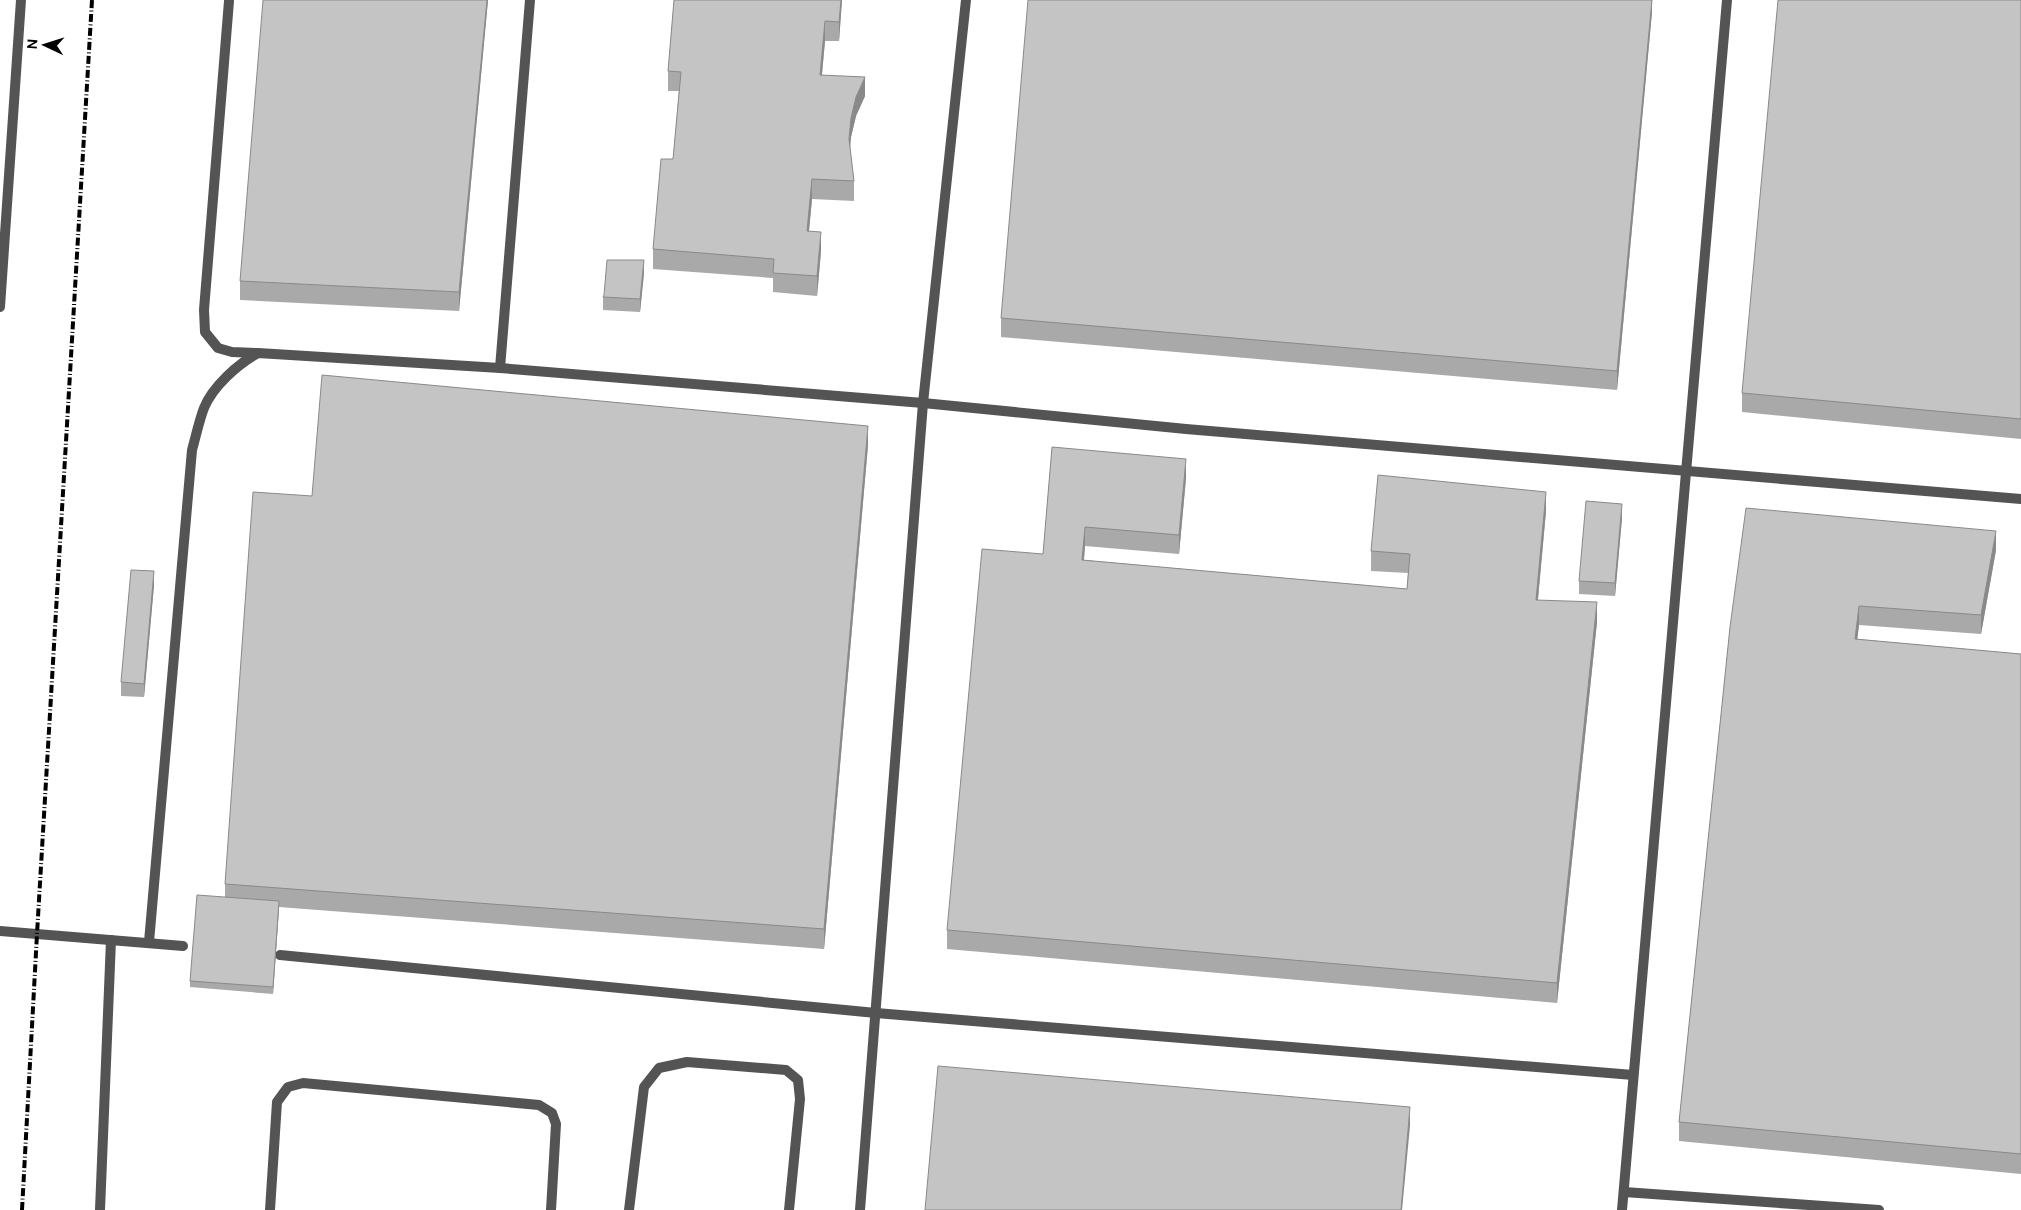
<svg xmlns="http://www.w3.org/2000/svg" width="2021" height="1210" font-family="'DM Sans',sans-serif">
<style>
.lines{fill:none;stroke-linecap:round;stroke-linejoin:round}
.lane{stroke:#545454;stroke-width:10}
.rail{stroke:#000;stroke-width:4;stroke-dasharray:8 2.5 1 2.5;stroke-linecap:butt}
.wall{fill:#a9a9a9}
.shaded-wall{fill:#898989}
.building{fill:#c4c4c4;stroke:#898989}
</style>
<rect width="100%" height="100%" fill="#fff"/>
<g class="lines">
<!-- lane -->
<g class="lane">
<polyline points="229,1 204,310 205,332 218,348 232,352 257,353"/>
<polyline points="0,307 21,0"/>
<polyline points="500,368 530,0"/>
<polyline points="0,931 183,946"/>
<path d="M149,942L192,450C196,436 199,421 204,408C213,386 238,364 258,353L500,368L923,403L1186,429L2021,499"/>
<polyline points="280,955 876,1013 1633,1075"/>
<polyline points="1624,1192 1879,1210"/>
<polyline points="100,1210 111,940"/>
<polyline points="270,1210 277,1102 288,1087 303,1083 539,1105 552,1113 556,1124 551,1210"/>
<polyline points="629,1210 644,1087 659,1068 687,1062 786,1070 798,1080 800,1099 789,1210"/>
<polyline points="860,1210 923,403 966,0"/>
<polyline points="1622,1210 1727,0"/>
</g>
<!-- rail -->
<polyline class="rail" points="22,1210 37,934 92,0"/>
</g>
<!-- wall -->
<g class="wall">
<polygon points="488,0 459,311 240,300 240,281"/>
<polygon points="674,0 842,0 839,41 825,41 822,75 865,96 856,116 851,137 850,148 854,181 854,201 812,199 809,231 821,251 817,296 773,292 773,278 653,269 653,249 673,159 679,91 668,91 668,71"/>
<polygon points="1652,0 1652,12 1617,390 1001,337 1001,318"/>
<polygon points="2021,0 2021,439 1742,412 1742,393"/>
<polygon points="644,273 640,312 603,310 603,297"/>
<polygon points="868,445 824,949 279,907 273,994 190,987 190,981 225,897 225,884 312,496"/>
<polygon points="1052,447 1186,478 1179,554 1085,546 1084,560 1407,589 1408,573 1371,571 1371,551 1546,511 1538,600 1597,622 1557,1003 947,949 947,930 1043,554"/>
<polygon points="1622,518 1615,596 1579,594 1579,581"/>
<polygon points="1996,550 1981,634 1859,625 1857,639 2021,654 2021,1174 1679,1141 1679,1122 1730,627"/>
<polygon points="154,585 144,697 121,696 121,682"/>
</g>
<!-- shaded-wall -->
<g class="shaded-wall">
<polygon points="487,0 488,0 459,311 459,292"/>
<polygon points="841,0 842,0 839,41 839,22"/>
<polygon points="1652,0 1652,12 1617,390 1617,371"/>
<polygon points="825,21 825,41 820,94 820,75"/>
<polygon points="865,77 865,96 856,116 851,137 849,158 849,139 851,118 856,97"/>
<polygon points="812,179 812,199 807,250 807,231"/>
<polygon points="821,232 821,251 817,296 817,276"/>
<polygon points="644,260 644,273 640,312 640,299"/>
<polygon points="868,426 868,445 824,949 824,929"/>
<polygon points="1186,459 1186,478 1179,554 1179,535"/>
<polygon points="1546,492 1546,511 1536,619 1536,600"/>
<polygon points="1622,504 1622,518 1615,596 1615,583"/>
<polygon points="1085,527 1085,546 1082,579 1082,560"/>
<polygon points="1996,531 1996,550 1981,634 1981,615"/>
<polygon points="154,571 154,585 144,697 144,684"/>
<polygon points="1597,602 1597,622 1557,1003 1557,983"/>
<polygon points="1859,606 1859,625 1855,658 1855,639"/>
<polygon points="279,901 279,908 273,994 273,987"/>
<polygon points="1410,1107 1410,1126 1402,1210 1401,1210"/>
</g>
<!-- building -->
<g class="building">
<polygon points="263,0 487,0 459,292 240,281"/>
<polygon points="674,0 841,0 839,22 825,21 820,75 865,77 856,97 851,118 849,139 854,181 812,179 807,231 821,232 817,276 773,273 774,259 653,249 661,159 673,159 681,72 668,71"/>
<polygon points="1028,0 1652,0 1617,371 1001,318"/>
<polygon points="1778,0 2021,0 2021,419 1742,393"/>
<polygon points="607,260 644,260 640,299 603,297 604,295"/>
<polygon points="322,375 868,426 824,929 225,884 253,492 312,496"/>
<polygon points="1052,447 1186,459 1179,535 1085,527 1082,560 1407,589 1410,554 1371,551 1378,475 1546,492 1536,600 1597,602 1557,983 947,930 982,549 1043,554"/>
<polygon points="1586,501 1622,504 1615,583 1579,581"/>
<polygon points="1746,508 1996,531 1981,615 1859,606 1855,639 2021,654 2021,1154 1679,1122 1730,627"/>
<polygon points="131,570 154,571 144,684 121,682"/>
<polygon points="197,895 279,901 273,987 190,981"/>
<polygon points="938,1066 1410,1107 1401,1210 925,1210"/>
</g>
<!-- north arrow -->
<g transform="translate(45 45) rotate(274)" stroke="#ffffff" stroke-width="4" paint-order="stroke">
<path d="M0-4L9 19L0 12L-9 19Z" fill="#000000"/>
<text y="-8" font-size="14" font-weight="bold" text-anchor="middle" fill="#000000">N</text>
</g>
</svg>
